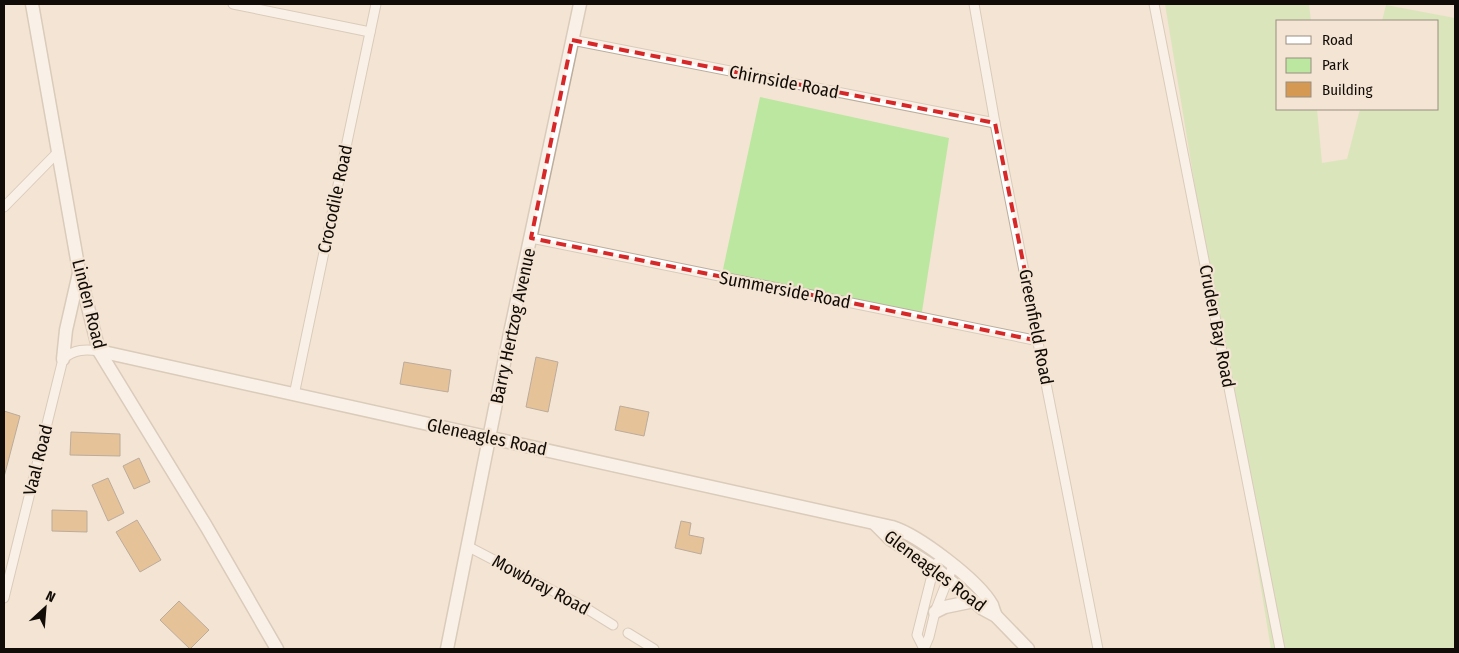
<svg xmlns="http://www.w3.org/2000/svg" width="1459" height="653" font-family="'Fira Sans Condensed',sans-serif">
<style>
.green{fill:#bbe7a1}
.building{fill:#d59953;stroke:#756758}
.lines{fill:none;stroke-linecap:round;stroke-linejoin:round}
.street-casing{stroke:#bcad9c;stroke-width:11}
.secondary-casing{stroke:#bcad9c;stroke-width:15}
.street{stroke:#fff;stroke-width:9}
.secondary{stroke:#fff;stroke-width:12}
.marked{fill:none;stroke:#d62828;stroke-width:4;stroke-dasharray:10 6;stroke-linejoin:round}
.labels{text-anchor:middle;stroke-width:4.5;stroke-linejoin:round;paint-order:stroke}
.street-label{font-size:18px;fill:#110c07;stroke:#f4e4d3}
</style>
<rect width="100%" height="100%" fill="#f4e4d3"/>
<!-- green -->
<g class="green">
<polygon points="1165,4 1309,4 1311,21 1278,21 1278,109 1317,109 1322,163 1347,159 1360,109 1438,109 1438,21 1382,21 1386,5 1455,18 1455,649 1271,649"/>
<polygon points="760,97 949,138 921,318 722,274"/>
</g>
<!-- building -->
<g class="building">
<polygon points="536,357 558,362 548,412 526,407"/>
<polygon points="404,362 451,370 448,392 400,384"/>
<polygon points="620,406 649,412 644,436 615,430"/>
<polygon points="4,411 20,416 4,477"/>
<polygon points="71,432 120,434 120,456 70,455"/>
<polygon points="139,458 150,482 134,489 123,466"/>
<polygon points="108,478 124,513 108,521 92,485"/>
<polygon points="52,510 87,511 87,532 52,531"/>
<polygon points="137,520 161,560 140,572 116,532"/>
<polygon points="681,521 691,523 689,535 704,538 701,554 675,548"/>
<polygon points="179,601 209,630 190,649 160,620"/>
</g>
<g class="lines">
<!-- street casing -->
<g class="street-casing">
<g id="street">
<polyline points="233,4 370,32"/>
<polyline points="974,4 995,123 1098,649"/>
<polyline points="1154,4 1280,649"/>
<polyline points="572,40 995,123"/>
<polyline points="4,207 58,152"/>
<polyline points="531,238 1039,341"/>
<polyline points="294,395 376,4"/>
<polyline points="467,546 584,607 613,625"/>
<path d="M4,598L63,359C74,349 86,349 99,351"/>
<polyline points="628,633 654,649"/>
<polyline points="924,649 917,635 934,567 937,563"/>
<polyline points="924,649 929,637 935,612 953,566"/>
</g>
</g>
<!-- secondary casing -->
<g class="secondary-casing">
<g id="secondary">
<polyline points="32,4 79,271 99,351 206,526 277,649"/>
<path d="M99,351L892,527C918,535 978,580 992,605C993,608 994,612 996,616"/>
<polyline points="63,359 66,330 79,273"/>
<polyline points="875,524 890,539 934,567 983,609 996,616 1028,649"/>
<polyline points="935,612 945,607 974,601"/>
<polyline points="447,649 510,333 580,4"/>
</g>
</g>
<!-- street -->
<use href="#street" class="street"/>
<!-- secondary -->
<use href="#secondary" class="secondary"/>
</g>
<!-- marked area -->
<path d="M0 0H1459V653H0ZM572,40L995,123L1039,341L531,238Z" fill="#f4e4d3" fill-opacity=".55" fill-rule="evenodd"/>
<path class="marked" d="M572,40L995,123L1039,341L531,238Z"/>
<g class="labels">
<!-- street labels -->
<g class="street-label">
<text transform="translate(784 82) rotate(11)" y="6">Chirnside Road</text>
<text transform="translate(335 199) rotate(-78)" y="6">Crocodile Road</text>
<text transform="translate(785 290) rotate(11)" y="6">Summerside Road</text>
<text transform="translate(89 304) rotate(76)" y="6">Linden Road</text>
<text transform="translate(513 326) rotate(-78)" y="6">Barry Hertzog Avenue</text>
<text transform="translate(1217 326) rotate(79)" y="6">Cruden Bay Road</text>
<text transform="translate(1036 327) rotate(79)" y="6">Greenfield Road</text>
<text transform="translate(487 437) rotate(12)" y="6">Gleneagles Road</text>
<text transform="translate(38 460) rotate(-76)" y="6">Vaal Road</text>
<text transform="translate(935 571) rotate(37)" y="6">Gleneagles Road</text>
<text transform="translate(541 585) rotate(28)" y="6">Mowbray Road</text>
</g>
</g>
<!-- border -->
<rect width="1459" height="653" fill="none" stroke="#110c07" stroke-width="10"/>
<!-- legend -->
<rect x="1276" y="20" width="162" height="90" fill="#f4e4d3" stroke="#998e81"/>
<rect x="1286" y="36" width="25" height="8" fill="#ffffff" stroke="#998e81"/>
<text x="1322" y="45" font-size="15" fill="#110c07">Road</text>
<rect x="1286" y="58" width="25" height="15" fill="#bbe7a1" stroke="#998e81"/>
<text x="1322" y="70" font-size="15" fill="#110c07">Park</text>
<rect x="1286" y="82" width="25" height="15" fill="#d59953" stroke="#998e81"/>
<text x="1322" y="95" font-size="15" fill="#110c07">Building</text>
<!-- north arrow -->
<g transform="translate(45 608) rotate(26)" stroke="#f4e4d3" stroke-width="4" paint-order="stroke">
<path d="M0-4L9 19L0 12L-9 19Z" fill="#110c07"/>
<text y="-8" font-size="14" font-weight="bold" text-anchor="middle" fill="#110c07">N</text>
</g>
</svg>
